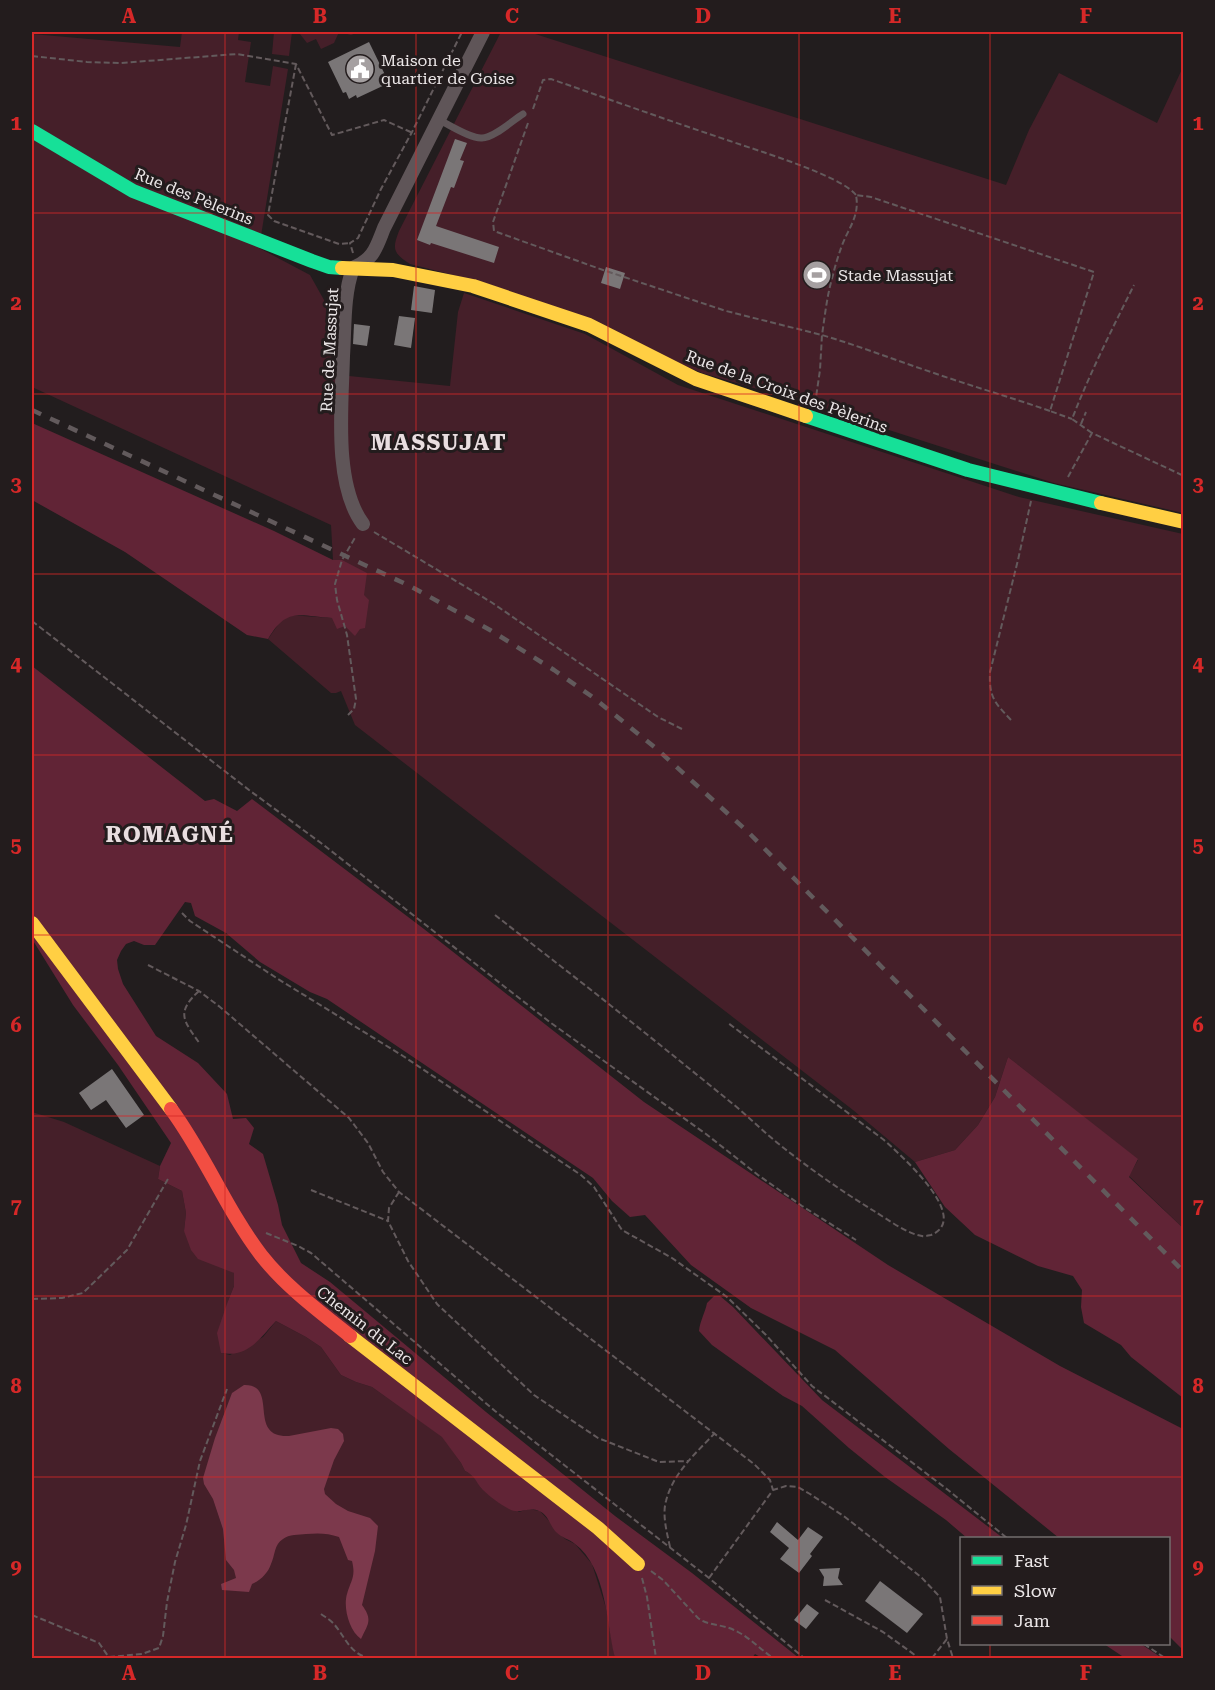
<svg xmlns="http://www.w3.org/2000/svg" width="1215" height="1690" font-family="'Roboto Serif',serif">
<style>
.green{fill:#451f29}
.forest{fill:#612436}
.water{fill:#7c394c}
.building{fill:#7a7677}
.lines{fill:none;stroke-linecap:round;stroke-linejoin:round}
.path{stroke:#635a5c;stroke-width:2;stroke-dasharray:6 3;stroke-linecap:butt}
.lane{stroke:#5f5558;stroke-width:7}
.street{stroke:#5f5558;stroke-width:14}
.fast{stroke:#16e098;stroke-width:14}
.slow{stroke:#ffcf43;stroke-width:14}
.jam{stroke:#f24e42;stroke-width:14}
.rail{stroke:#625a5c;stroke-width:4.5;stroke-dasharray:10 10;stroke-linecap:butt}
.grid{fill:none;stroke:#d62828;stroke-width:1.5;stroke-opacity:0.55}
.labels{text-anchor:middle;stroke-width:6;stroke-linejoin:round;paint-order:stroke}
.poi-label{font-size:16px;fill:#ebe6e7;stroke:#231c1d;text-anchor:start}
.street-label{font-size:16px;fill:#ebe6e7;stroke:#231c1d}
.district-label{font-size:22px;font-weight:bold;letter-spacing:1.5px;fill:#e9dee0;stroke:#231c1d}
.neatline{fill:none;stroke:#d62828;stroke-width:2}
.grid-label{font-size:20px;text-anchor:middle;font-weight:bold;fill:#d62828}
</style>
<rect width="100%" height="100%" fill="#221d1e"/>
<!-- green -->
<g class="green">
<polygon points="182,32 239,32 238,40 251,42 245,82 270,86 273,66 288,69 259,248 310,275 324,300 332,325 331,376 349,376 450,386 458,312 464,293 585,334 678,385 1019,497 1183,534 1183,1228 1129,1176 1138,1160 1008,1057 995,1097 978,1125 955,1150 915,1162 853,1110 355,725 341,691 336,693 331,693 268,639 280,622 289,615 332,618 364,595 333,560 331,525 32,387 32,34 180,47"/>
<polygon points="274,32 292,32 289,56 272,54"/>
<polygon points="294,32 359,32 351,35 339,32 334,43 321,49 316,39 307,43 300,34 294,33"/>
<path d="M501,32H529L1006,185L1029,130L1059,73L1157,123L1183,67V513L1054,483L805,403L702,373L492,285L410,264C393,253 392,249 399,231Z"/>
<polygon points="32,1112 64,1122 160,1166 158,1179 182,1191 186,1213 184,1231 234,1273 234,1286 228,1301 222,1353 230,1355 263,1337 276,1321 306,1337 321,1347 341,1375 356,1382 372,1387 443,1437 461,1463 465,1471 473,1475 481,1488 519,1512 528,1509 540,1511 565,1539 575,1544 592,1564 606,1608 615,1658 32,1658"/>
</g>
<!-- forest -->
<g class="forest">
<path d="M32,423L274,531L333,560H342L367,573L364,595L369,600L365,628L360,629L355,636L345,626L337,629L332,618C299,616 287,607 268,639L247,635L125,552L32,500Z"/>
<path d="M32,666L205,801L214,799L237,811L252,799L424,929L644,1102L888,1265L1060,1366L1183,1429V1650L1169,1636L1168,1538H1059L949,1449L835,1350L751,1308L691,1265L645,1215L630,1217L612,1201L593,1178L327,999L310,992L260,962L226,933L195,916L191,903L185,902L155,945H144L134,941L126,944L121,951L117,960L118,969L123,984L156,1036L198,1063L227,1094L233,1119L246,1118L254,1128L249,1144L263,1154L278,1205L282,1225L301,1263L330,1282L486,1412L615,1516L692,1573L799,1658H762L755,1654L752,1658H615C606,1623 607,1568 575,1544C569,1539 562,1538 556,1532C550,1526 548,1514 539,1511C529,1506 519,1515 509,1509C500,1504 490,1497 483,1490C475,1482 477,1477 465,1471L461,1463L442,1437L372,1387L356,1382L341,1375L321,1347L306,1337L276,1321C260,1338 248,1358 221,1353L217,1333L228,1301L234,1286V1273L198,1259L191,1250L184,1231L186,1213L182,1191L158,1179L160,1166L171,1143L118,1065L73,1005L32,939Z"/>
<polygon points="1008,1057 1138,1159 1129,1177 1183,1228 1183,1398 1131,1357 1121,1345 1084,1323 1081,1307 1082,1290 1073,1276 1038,1266 975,1235 945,1207 915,1162 955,1150 978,1125 995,1097"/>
<path d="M714,1296H720L733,1307L822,1400L1003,1538H967L946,1520L885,1477L849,1448L802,1406L783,1396L712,1345L699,1331C700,1321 705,1313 707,1303Z"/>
<polygon points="1104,1644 1141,1644 1162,1658 1125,1658"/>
</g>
<!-- water -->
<path class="water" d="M244,1385C280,1384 246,1438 289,1436L331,1428L338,1429L343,1434L344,1441L334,1460L324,1489L325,1494L336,1504L348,1511L370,1518L378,1526L375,1551L362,1605C373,1620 368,1624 361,1639C349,1631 343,1607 347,1594C351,1580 356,1577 352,1561L348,1560L339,1537C328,1533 318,1533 306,1534C299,1535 289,1534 283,1539C274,1544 275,1556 271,1564C268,1573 261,1580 252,1584L249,1592L222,1590L221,1584L236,1578L234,1570L226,1560L223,1529L213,1499L204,1484L203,1478L215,1438L232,1393Z"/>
<!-- building -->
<g class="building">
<polygon points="369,42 389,83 357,98 356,95 349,99 346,92 343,93 328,62"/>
<polygon points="455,139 467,143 460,160 464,161 454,188 451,187 436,226 499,247 494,263 431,243 430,245 417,240"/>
<polygon points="606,267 625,273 620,289 601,283"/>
<polygon points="414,286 435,290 432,313 411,310"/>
<polygon points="399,316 415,318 411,348 394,345"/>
<polygon points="354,324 370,326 367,346 353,344"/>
<polygon points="112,1069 144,1115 126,1128 106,1100 91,1110 79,1093"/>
<polygon points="777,1522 798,1540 808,1527 823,1537 810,1554 812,1556 799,1573 780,1559 789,1548 770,1532"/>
<polygon points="840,1568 838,1578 843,1585 823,1586 824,1577 819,1569"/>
<polygon points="880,1581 923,1614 907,1633 865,1601"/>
<polygon points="807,1604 819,1613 806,1629 794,1620"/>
</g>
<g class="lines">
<!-- path -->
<g class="path">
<polyline points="32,56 87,62 121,63 237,54 296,64 332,135 384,120 415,134"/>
<polyline points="296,64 268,215 274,221 339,244 350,243"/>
<path d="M533,109L543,80L551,79C611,100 670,121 730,141C756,150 842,176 856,195"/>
<polyline points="528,123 493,222 494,231 603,270 726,311 822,335 820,370 815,404"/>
<polyline points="353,253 350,243 358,238 381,189 412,132 462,32"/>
<path d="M1050,411C1010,397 971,386 931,372C895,360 859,346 822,335C825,315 827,295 833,275C835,266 838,257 841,248C848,228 860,217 856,195L871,197L1094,272L1050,411L1072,419"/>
<polyline points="1081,424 1086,412"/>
<path d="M1092,433L1072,419C1090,373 1112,329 1134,285"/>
<polyline points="1068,477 1092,433 1184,476"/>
<polyline points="374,532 491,602 658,717 682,729"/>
<polyline points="32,621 249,790 321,843 551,1023 706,1134 758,1175 802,1206 856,1240"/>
<polyline points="348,715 354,709 356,699 347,635 337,600 335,584 342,560 356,536"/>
<path d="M1011,720C994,702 989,697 990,672L1018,560L1031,501"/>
<polyline points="182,913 190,921 278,979 403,1056 581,1175 594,1187 622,1230 672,1258 727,1297 766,1335 812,1386 948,1490 1007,1538"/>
<path d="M495,915C537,948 579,980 620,1013C658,1043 696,1074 733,1104C751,1119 767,1135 785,1149C813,1171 843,1192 874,1211C887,1219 907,1234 922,1236C924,1237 929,1235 931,1235C973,1218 899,1154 884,1140L728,1023"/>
<polyline points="148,965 199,991 220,1007 349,1118 368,1143 383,1172 399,1192 754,1464 770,1480 773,1490"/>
<path d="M199,991C175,1013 184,1021 200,1044"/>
<polyline points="311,1190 388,1221"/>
<polyline points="399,1192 389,1208 388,1221 408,1261 437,1304 534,1395 598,1438 659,1462 689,1461"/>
<polyline points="266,1233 298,1246 311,1253 495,1411 709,1578 804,1658"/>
<polyline points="32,1299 62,1298 83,1293 127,1250 168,1179"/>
<path d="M670,1547C667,1533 662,1515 666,1501C673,1473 696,1453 715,1433"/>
<path d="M651,1571L663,1580L698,1618C708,1626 722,1624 734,1630C748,1636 760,1649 773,1658"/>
<polyline points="642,1578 647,1597 656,1658"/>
<polyline points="709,1578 773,1490 786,1486 798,1487 810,1494 845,1517 921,1577 940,1597 947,1639 953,1658"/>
<polyline points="825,1600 883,1632 919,1658"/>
<path d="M321,1614C325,1617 329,1619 333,1623C345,1636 350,1655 370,1658"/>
<polyline points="32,1615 99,1643 108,1656"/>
<polyline points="1144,1644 1165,1658"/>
<polyline points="109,1657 142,1654 159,1648 163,1636 167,1602 175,1562 186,1525 200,1461 227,1389"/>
<polyline points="932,1658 947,1639"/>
</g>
<!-- lane -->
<path class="lane" d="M439,120C450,125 471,139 482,138C494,138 513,120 523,114"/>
<!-- street -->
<path class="street" d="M363,524C333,484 342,404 343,356C345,327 343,296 353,268C374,259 376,248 384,228L483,32"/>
<!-- fast -->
<g class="fast">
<polyline points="32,131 133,191 312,261 329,267 342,268"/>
<polyline points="806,416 968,470 1101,503"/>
</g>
<!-- slow -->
<g class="slow">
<polyline points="342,268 393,270 473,286 589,325 696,379 806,416"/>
<polyline points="1101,503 1184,522"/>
<polyline points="32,923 171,1109"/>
<polyline points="350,1336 598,1528 638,1564"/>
</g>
<!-- jam -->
<path class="jam" d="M171,1109C205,1155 226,1209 261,1255C286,1287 319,1311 350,1336"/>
<!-- rail -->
<polyline class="rail" points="32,410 410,586 490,630 554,670 594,698 658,750 748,832 1184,1272"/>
</g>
<!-- grid -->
<path class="grid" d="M225,32V1658M416,32V1658M608,32V1658M799,32V1658M990,32V1538M32,213H1184M32,394H1184M32,574H1184M32,755H1184M32,935H1184M32,1116H1184M32,1296H1184M32,1477H1184M990,1644V1658"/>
<!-- icons -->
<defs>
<g id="civic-disc" transform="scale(1.5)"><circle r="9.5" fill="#a5a0a1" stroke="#231c1d"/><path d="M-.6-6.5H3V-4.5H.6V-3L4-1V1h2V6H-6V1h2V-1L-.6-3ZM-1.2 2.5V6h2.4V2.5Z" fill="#fff"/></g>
<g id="stadium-disc" transform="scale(1.5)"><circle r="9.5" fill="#a5a0a1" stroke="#231c1d"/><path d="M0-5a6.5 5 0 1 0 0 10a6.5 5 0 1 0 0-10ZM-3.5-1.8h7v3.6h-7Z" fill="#fff"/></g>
</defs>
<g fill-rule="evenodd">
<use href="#civic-disc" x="360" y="69"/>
<use href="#stadium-disc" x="817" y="275"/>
</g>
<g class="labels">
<!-- poi labels -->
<g class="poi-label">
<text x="381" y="66">Maison de<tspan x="381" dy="18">quartier de Goise</tspan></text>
<text x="838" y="281">Stade Massujat</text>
</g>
<!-- street labels -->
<g class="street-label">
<text transform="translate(194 196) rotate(22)" y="6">Rue des Pèlerins</text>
<text transform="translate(329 350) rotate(-87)" y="6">Rue de Massujat</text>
<text transform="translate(787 391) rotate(20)" y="6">Rue de la Croix des Pèlerins</text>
<text transform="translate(365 1325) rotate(38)" y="6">Chemin du Lac</text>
</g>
<!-- district labels -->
<g class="district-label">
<text x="439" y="450">MASSUJAT</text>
<text x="170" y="842">ROMAGNÉ</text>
</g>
</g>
<!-- border -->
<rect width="1215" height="1690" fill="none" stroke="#231c1d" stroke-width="66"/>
<!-- legend -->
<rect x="960" y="1537" width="210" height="108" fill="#231c1d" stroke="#736d6e" stroke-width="1.5"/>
<rect x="972" y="1556" width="30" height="9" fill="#16e098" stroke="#736d6e" stroke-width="1.5"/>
<text x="1014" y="1567" font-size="18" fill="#ebe6e7">Fast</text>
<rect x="972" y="1586" width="30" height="9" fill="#ffcf43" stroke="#736d6e" stroke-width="1.5"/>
<text x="1014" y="1597" font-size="18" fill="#ebe6e7">Slow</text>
<rect x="972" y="1616" width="30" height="9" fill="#f24e42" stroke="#736d6e" stroke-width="1.5"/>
<text x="1014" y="1627" font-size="18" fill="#ebe6e7">Jam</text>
<rect x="33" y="33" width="1149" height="1624" class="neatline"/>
<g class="grid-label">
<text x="129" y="23">A</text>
<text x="320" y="23">B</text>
<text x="512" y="23">C</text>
<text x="703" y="23">D</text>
<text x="895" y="23">E</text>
<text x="1086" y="23">F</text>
<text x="16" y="130">1</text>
<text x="1198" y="130">1</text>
<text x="16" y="310">2</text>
<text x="1198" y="310">2</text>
<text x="16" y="491">3</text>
<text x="1198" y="491">3</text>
<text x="16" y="671">4</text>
<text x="1198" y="671">4</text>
<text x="16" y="852">5</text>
<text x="1198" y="852">5</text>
<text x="16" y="1032">6</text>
<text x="1198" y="1032">6</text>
<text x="16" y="1213">7</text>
<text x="1198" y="1213">7</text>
<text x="16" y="1393">8</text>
<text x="1198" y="1393">8</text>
<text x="16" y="1574">9</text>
<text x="1198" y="1574">9</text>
<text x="129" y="1680">A</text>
<text x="320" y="1680">B</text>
<text x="512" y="1680">C</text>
<text x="703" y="1680">D</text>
<text x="895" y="1680">E</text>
<text x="1086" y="1680">F</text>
</g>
</svg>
